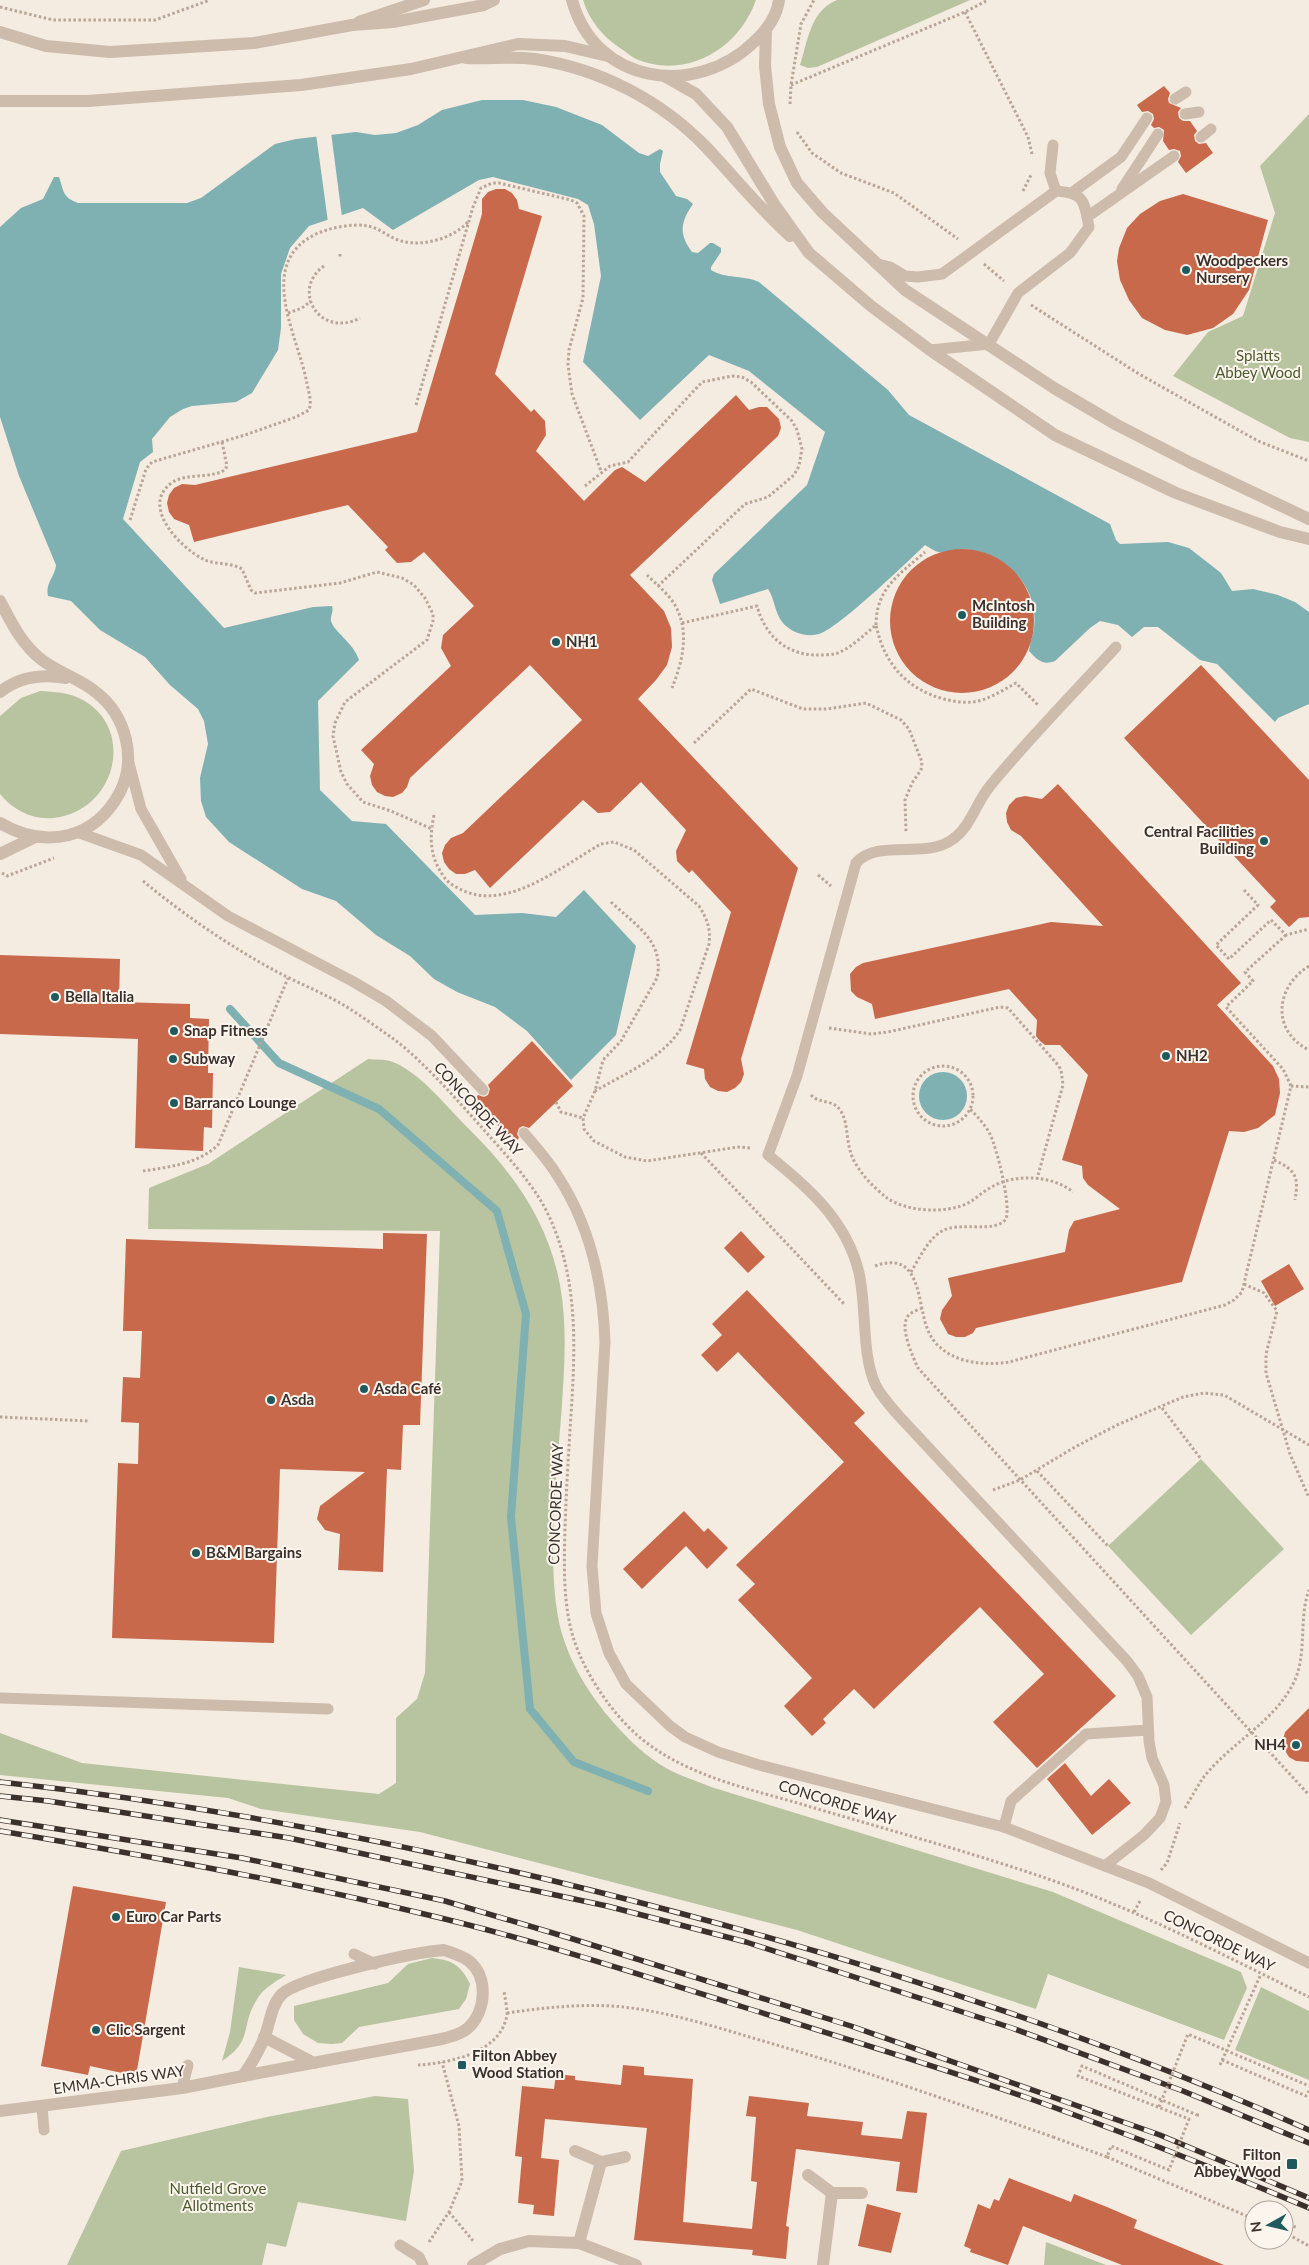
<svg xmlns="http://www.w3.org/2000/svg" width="1309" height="2265" font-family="Lato,sans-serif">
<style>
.green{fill:#b8c4a0}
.water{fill:#7fb0b2}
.pier{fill:#f4ebe1}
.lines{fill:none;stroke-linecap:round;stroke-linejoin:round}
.stream{stroke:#7fb0b2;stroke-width:8}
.building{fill:#c8694b}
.path{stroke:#b9a596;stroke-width:3;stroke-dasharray:2.5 2.5;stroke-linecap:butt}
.service{stroke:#cdbbac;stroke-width:11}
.minor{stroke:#cdbbac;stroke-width:12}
.tertiary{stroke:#cdbbac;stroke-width:12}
.rail-casing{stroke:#3b302b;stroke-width:5.5}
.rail{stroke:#fbf5ee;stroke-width:4;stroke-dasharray:11;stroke-linecap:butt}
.path-bridge{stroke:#b9a596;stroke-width:3;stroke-dasharray:2.5 2.5;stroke-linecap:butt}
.poi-dot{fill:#1f5a5e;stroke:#fbf5ee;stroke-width:2}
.labels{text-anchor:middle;stroke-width:4;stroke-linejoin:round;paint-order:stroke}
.poi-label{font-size:15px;font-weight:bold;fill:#3b302b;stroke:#fbf5ee;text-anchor:start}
.park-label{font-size:15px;fill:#4a5a2e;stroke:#fbf5ee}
.street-label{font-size:15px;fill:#3b302b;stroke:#fbf5ee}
</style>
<rect width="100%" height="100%" fill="#f4ebe1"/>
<!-- green -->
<g class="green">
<path d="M583,0H756C739,49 686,80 636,59C630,56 625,51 620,48C603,37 589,20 583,0Z"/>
<path d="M837,0H970L817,67L808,68L800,65C808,41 810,11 837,0Z"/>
<polygon points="1309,114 1309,442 1290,438 1173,376 1208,332 1243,316 1275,213 1260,166"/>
<path d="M40,691C54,692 68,692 81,699C137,728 116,812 53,818C32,820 13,810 0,794V716L21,698Z"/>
<path d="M368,1059C375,1060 384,1059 390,1061C418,1070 447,1107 467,1127C513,1172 548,1221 560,1285C568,1329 564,1374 561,1418C556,1479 544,1587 565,1643C575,1672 593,1699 613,1722C628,1739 646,1757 666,1768C680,1776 697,1781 711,1787L1053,1892L1241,1972L1247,1988L1224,2040L1048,1974L1036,2009L797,1930L420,1832L261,1809L228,1798L0,1775V1733L82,1763L379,1794L396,1783V1718L417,1699L425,1673L440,1231L148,1229L149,1188L208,1164Z"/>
<polygon points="1201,1459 1284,1549 1191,1635 1108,1546"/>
<path d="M432,1958C452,1960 461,1965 470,1984L466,1999L459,2009L359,2027L342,2043L332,2044L318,2043L303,2034L294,2020V2006L388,1983L408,1964Z"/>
<path d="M239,1967L286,1975C275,1982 262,1989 256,2001C240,2027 254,2040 222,2061L230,2032Z"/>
<polygon points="1261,1987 1309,2011 1309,2080 1235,2050"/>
<polygon points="375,2096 408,2099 414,2171 406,2221 298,2202 286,2247 267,2243 262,2265 67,2265 121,2151 267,2117"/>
<polygon points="1046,2242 1106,2265 1044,2265"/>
</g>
<!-- water -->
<g class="water">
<path d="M482,100H523L556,107L602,125L639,153L648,156L660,149L663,151L660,164V172L676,196L687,199L693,204C681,221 678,234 692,252L698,253L710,243H713L721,248V252L711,267V270C725,279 744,275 759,282L888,390L909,415L1110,524L1116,540L1120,544L1168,542L1189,548L1221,573L1232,591L1253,589L1278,595L1295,602L1309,612V704L1278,718L1275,722L1217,664L1200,660L1158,627H1144L1132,637L1118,625L1100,621L1090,628L1055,661C1042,666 1037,659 1029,651C1030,643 1033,635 1034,628C1039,585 1005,555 966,549C957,548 948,554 939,552C935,552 929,547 925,545C906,563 839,628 819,634C808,637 795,634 786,626C774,615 776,601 768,589L720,604L712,580L714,574L807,485L825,432L749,371L709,355L640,420L583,362L601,276L594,224L588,205L578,199L493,177L479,180L393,230L363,208L309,226L290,248L281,274V328L278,350L252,393L236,402L192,406L183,409L170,417L152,439L153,452L140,462L123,519L224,628L313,607L332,606C334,612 330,616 331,621C334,632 353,642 359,660L318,701L320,790L352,821L386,824L475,915L522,913L556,917L584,890L636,946L616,1035L571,1080L527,1031L495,1007L457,992L434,979L410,956L376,935L336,901L302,889L229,842L206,817L201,801L200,778L208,744L204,721L198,709L170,685L145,657L100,630L71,601L48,596C45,583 55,577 56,565L19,476L0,417V227L21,208L43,199L54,177H59C64,191 62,197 78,203H187L201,198L275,144L296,139L356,132L375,135L396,133L418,125L442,110Z"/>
<circle cx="943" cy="1096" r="24"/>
</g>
<!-- pier -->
<polygon class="pier" points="331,132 342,217 328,222 316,134"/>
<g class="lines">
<!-- stream -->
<polyline class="stream" points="230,1009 279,1063 379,1109 497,1211 526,1314 511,1517 530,1709 574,1762 648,1791"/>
</g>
<!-- building -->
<g class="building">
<polygon points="1164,86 1170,93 1168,99 1169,103 1181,108 1178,112 1179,118 1183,121 1190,121 1197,131 1194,135 1195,141 1199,144 1206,143 1213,153 1186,173 1178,162 1181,156 1180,151 1174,149 1169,150 1163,141 1164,130 1159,127 1154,128 1151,125 1154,119 1153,114 1148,111 1142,112 1137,105"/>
<polygon points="496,189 505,189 512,193 517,200 519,209 542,216 495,374 531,412 534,409 545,421 546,435 536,451 584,501 615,470 622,467 645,482 736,395 749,410 759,407 767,407 779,419 781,428 778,436 630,575 664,611 671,628 672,647 667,665 656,680 638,699 798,868 741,1059 744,1074 741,1082 735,1088 727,1092 718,1091 710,1087 705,1079 704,1069 686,1064 731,912 692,870 689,873 677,861 676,851 686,830 641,782 610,812 598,813 583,800 490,888 475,870 465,874 456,874 449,869 444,862 442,853 445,845 451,838 463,833 582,720 530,665 410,778 407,787 402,793 393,797 385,796 377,792 372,785 370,776 374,764 361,750 451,666 441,648 443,635 474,606 424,552 411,562 397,563 385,550 388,547 348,505 194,542 189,525 174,519 169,512 167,503 169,495 174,488 182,484 195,485 417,432 482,214 482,199 488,192"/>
<polygon points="1183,194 1268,220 1249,290 1233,314 1213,328 1187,335 1165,330 1142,318 1129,300 1120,280 1117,261 1119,248 1127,228 1140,214 1160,201"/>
<circle cx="962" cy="621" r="72"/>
<polygon points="1201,665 1309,780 1309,917 1299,918 1289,927 1270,907 1276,901 1124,738"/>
<polygon points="1058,784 1241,983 1217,1005 1273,1066 1279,1079 1280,1093 1275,1115 1258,1128 1244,1132 1229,1131 1182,1282 976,1328 973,1333 965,1337 956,1337 948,1334 940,1319 942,1310 952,1296 948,1278 1065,1252 1069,1230 1074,1221 1120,1209 1088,1185 1083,1178 1082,1166 1062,1160 1088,1075 1060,1045 1045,1045 1040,1041 1036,1036 1037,1020 1009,989 875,1019 872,1004 857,997 851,991 850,974 856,967 863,963 1051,922 1103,926 1021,836 1011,830 1007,822 1006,813 1009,805 1016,798 1025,796 1042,799"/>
<polygon points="0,955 120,959 119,1002 190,1004 190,1018 209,1019 208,1073 213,1073 212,1128 204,1127 203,1151 135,1148 138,1039 0,1034"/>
<polygon points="532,1041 573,1086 529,1128 523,1126 519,1128 517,1134 519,1138 515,1142 472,1101 478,1095 484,1097 488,1095 490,1089 488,1085"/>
<polygon points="741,1231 765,1257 748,1273 724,1248"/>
<polygon points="383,1233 427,1234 420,1425 403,1425 401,1470 387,1469 383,1572 338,1570 340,1534 325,1530 317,1519 320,1506 365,1472 280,1469 274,1643 112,1638 118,1463 138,1464 139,1423 121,1422 123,1377 140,1378 142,1331 123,1331 126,1239 383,1249"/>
<polygon points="1289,1264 1304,1289 1275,1306 1261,1281"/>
<polygon points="747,1290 865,1413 854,1423 1116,1696 1037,1768 993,1722 1044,1674 980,1607 874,1709 854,1689 823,1719 826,1723 812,1736 784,1706 812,1678 738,1600 755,1584 736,1565 844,1462 738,1352 717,1372 701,1355 722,1335 712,1324"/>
<polygon points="684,1511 704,1532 708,1528 728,1548 707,1569 686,1546 642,1589 623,1569"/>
<polygon points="1309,1708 1309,1762 1296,1761 1289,1757 1284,1749 1283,1740 1285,1732"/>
<polygon points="1065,1763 1091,1796 1109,1779 1131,1803 1092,1835 1047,1779"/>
<polygon points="73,1886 166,1902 136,2076 90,2066 88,2075 41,2066"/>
<polygon points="623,2065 644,2067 644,2075 693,2079 683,2222 752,2229 757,2182 751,2181 756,2117 746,2116 749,2096 809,2103 807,2116 863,2122 861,2135 902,2139 907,2111 927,2113 917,2193 896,2191 900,2162 796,2149 786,2226 789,2227 786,2259 752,2255 753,2250 634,2240 647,2128 545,2119 541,2158 559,2160 554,2216 533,2214 534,2205 518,2203 522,2157 515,2156 522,2086 554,2089 556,2074 575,2076 575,2080 621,2085"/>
<polygon points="1009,2178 1071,2202 1074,2194 1107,2207 1137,2220 1134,2228 1224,2265 1122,2265 1023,2226 1008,2265 970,2252 971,2249 964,2246 978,2204 990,2209 994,2199 999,2201"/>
<polygon points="867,2204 901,2213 891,2253 858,2246"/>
</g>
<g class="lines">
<!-- path -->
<g class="path">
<polyline points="0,7 53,20 155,20 210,0"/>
<polyline points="965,12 1028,137 1032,154"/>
<polyline points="791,85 965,12 988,0"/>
<polyline points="790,104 791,85 801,24 814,0"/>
<polyline points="797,132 812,153 841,173 894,193 958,239"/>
<polyline points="1023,191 1031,175"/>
<polyline points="340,254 340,259"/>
<polyline points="984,264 1004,281"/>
<path d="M324,266C290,290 320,339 360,318"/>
<polyline points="1031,305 1139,374 1258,441 1309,461"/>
<polyline points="288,313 302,308 311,301"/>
<polyline points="416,405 473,207 481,188 492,183 499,183 571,200 577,203 584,216 583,298 569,350 568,365 572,394 601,471"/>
<path d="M222,442L227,466L225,470C209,479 187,473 173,482C138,505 181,549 205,560C217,565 230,562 242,569L251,590L255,593L340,583L377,572L402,578L414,585L425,598L433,614V621L427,640L345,702L335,723L333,736L341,772L347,784L363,802L391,811L432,829"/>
<polyline points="585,486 610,466 628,462 702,382 732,376 742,377 751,382 792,421 797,430 802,449 799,466 794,475 768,497 745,504 658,586"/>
<path d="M130,520L146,469L152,462L245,435L296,417L309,410C312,402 309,393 307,384C299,337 254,264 316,234C329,228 353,223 368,226C379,228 387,236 398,240C421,248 452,239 468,222"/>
<path d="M647,575C656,584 670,595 676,607C690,633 682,663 672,688"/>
<path d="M682,623L757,606C765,635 785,654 815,655C822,655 831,655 838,653C852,647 864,635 876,625C884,663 906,689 944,699C956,702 970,704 982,700C994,696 1005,689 1016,683L1038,705"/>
<path d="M876,625C876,588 900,574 925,552"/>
<polyline points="694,743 751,689 803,709 827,709 866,703 901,720 909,729 922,762 921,770 912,783 905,800 906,832"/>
<path d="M434,815C429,839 430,857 444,877C448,883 455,887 462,890C507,912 562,866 601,844L614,842L634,850L699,906C707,919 711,928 709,944L680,1030C661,1059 624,1074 595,1091"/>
<polyline points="2,873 7,876 54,858"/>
<polyline points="818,875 831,886"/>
<path d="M143,881C183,914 225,943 270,968C293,981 319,991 342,1004C360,1015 378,1028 395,1040C424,1062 459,1102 484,1130C506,1155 529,1179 545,1208C581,1278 575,1354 570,1430C568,1463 566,1496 565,1529C564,1565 563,1603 573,1637C584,1672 610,1711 637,1735C685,1777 752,1789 811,1807C892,1831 974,1853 1054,1881C1142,1912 1225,1956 1309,1997"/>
<polyline points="1244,890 1258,905 1216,945 1229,959 1271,920 1286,935 1309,929"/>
<path d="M611,902C635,925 665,941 657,978L621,1041L603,1060L595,1091L583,1118L584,1129L594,1141L625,1157L647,1161L738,1147L751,1148"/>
<polyline points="1286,935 1245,972 1253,981 1226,1007 1283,1069 1291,1086"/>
<path d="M1309,966C1275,987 1271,1031 1309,1050"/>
<polyline points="829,1028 871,1034 888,1032 1000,1007 1008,1008 1058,1065 1061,1070 1063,1085 1037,1179"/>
<circle cx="943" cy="1096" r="30"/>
<path d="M811,1095C819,1104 833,1099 840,1110C848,1121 846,1137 850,1150C854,1168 873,1187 887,1198C907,1212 947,1214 968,1203C976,1199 982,1192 990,1188C1014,1173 1052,1175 1073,1192"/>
<polyline points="556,1102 561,1112 583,1118"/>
<polyline points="701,1153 845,1305"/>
<path d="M1274,1160C1296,1170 1299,1177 1295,1200"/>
<path d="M143,1171C169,1167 198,1164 218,1145L288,978"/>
<path d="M875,1266C921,1249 917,1301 927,1328C939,1361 979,1367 1009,1362L1225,1305L1234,1300L1242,1292L1291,1086L1309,1087"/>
<path d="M911,1272C919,1259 928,1239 942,1231C959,1221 995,1234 1006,1219C1011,1204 997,1149 990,1134C985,1125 978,1117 970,1109"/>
<polyline points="1244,1284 1264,1293 1277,1311 1266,1354 1266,1373 1290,1454 1309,1498"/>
<path d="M922,1308C918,1310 911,1312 908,1316C899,1327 913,1357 918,1368L1309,1795"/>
<polyline points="1162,1408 1201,1459"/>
<polyline points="0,1417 90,1421"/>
<polyline points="1037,1471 1108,1546"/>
<polyline points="993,1490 1020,1480 1075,1447 1117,1425 1183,1397 1204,1393 1224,1395 1309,1445"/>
<path d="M1185,1808C1191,1798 1197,1787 1203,1778C1229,1744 1273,1723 1293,1684C1308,1655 1298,1620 1309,1590"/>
<polyline points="1161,1870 1167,1863 1180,1823"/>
<polyline points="1134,1912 1141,1899"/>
<path d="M507,2013C542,2008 576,2004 612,2006C666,2010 718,2028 770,2043C865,2071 959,2104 1053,2137"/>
<polyline points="1222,2060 1306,2096 1309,2091"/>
<path d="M418,2065C449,2063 502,2053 507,2014C507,2007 505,1998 504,1991"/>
<polyline points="1220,2065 1261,1974"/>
<polyline points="1197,2115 1199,2115"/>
<polyline points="1107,2157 1254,2219"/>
<polyline points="449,2212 474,2242"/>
<polyline points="1284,2223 1298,2228"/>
<polyline points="1284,2232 1309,2246"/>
<polyline points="429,2242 449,2212 462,2181 459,2126 442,2062"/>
</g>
<!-- service -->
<g class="service">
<polyline points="1175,99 1186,92"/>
<polyline points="1185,114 1199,112"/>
<polyline points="1201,137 1211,129"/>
<polyline points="1053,145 1050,173 1056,191"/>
<polyline points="1122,189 1158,134"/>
<polyline points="1073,192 1121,157 1147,118"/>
<polyline points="1087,217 1174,156"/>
<path d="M878,264L890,267L905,276L918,277L942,274L1056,191C1085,193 1084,201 1089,227L1070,253L1018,293L989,344L930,350"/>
<polyline points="129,763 141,809 181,879"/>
<polyline points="77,832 141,855 228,916 352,981 386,1001 432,1036 483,1090"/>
<path d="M524,1133C535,1146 548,1160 557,1175C590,1225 603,1283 605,1342L592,1566L596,1613L609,1653L626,1684L670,1726L685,1737L718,1752L759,1765L1004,1827L1149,1883L1309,1963"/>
<polyline points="0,1698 328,1709"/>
<polyline points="1004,1827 1011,1801 1086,1734 1148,1730"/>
<path d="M1106,1865L1144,1835L1160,1818L1166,1802L1164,1785L1152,1758L1149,1741L1147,1697L1138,1676L1127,1661L899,1416C891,1407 882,1397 876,1386C861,1354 867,1308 859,1273C847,1221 808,1187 768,1155L797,1076L856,863C878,838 926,860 953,839C971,826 976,803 990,786C1029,738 1074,693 1116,647"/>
<polyline points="354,1954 375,1964"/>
<polyline points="182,2088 188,2065"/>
<polyline points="42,2107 44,2130"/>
<polyline points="400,2245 419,2257 423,2265"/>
</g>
<!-- minor -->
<g class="minor">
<polyline points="359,22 424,0"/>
<polyline points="766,30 765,66 769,104 780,147 797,183 822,212 905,290 1054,388 1117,425 1191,463 1309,519"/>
<path d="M466,58C489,59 513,56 535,59C600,69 661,100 707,148C735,178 760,209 790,236"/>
<polyline points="666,77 696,94 727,127 774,204 809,253 871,306 930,350 1055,435 1176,493 1280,532 1309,539"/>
<path d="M0,601C11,622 22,645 42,660C59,673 81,679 97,693C126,716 137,759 120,792C109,813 92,829 69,835C44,841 22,836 0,823"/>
<path d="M0,692C19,677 43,674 66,678"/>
<polyline points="0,854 35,837"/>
<path d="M444,1950C452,1953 462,1956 469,1961C489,1977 486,2012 468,2028C459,2036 443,2039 431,2041L243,2076C252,2063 259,2051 265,2036C270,2023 271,2005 282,1994C301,1977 415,1952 444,1950Z"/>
<polyline points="264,2037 314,2063"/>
<polyline points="0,2111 182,2088 243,2076"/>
<polyline points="575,2151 601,2162 625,2157"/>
<polyline points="808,2175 832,2193 862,2193"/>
<polyline points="579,2243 601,2162"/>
<polyline points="473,2265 500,2249 529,2241 579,2243 636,2265"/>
<polyline points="823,2265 832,2193"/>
</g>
<!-- tertiary -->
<g class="tertiary">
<path d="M572,0C595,85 696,98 754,42C766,31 777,16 779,0"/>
<polyline points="0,32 46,46 110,52 254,43 352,25 393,22 441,13 484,5 494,0"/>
<polyline points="0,101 88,101 301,85 411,69 518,44 565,46 608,56"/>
</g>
<!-- rail casing -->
<g class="rail-casing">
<g id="rail">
<path d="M0,1782C231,1807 459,1854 683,1914C897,1971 1107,2040 1309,2130"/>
<polyline points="0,1796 48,1801 289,1838 607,1906 746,1942 1012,2028 1183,2091 1309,2143"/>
<polyline points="0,1820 242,1858 445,1901 573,1939 851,2026 1160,2135 1309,2198"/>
<path d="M0,1831C142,1855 284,1880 424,1914C531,1939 635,1973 740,2006C837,2036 933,2065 1028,2098C1123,2132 1216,2169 1309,2208"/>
</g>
</g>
<!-- rail -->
<use href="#rail" class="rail"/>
<!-- path-bridge -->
<g class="path-bridge">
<polyline points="1159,2107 1188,2034 1309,2086"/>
<polyline points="1053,2137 1107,2157 1111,2146 1169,2170 1189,2119 1078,2076 1082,2066 1197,2115"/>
</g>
</g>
<!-- markers -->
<g class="poi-dot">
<circle cx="1186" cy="270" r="5"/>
<circle cx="962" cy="615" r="5"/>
<circle cx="556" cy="642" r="5"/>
<circle cx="1264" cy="841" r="5"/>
<circle cx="55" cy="997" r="5"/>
<circle cx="174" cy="1031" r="5"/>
<circle cx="1166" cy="1056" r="5"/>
<circle cx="173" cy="1059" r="5"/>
<circle cx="174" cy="1103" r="5"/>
<circle cx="364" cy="1389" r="5"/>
<circle cx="271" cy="1400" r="5"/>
<circle cx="196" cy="1553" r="5"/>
<circle cx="1296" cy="1745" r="5"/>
<circle cx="116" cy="1917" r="5"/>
<circle cx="96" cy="2030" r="5"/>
<rect x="457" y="2060" width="10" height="10" rx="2.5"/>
<rect x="1286" y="2158" width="12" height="12" rx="2.5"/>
</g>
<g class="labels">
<!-- poi labels -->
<g class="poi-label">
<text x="1196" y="266">Woodpeckers<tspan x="1196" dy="17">Nursery</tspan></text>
<text x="972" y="611">McIntosh<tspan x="972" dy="17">Building</tspan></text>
<text x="566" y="647">NH1</text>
<text x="1254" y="837" text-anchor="end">Central Facilities<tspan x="1254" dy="17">Building</tspan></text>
<text x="65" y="1002">Bella Italia</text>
<text x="184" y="1036">Snap Fitness</text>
<text x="1176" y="1061">NH2</text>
<text x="183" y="1064">Subway</text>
<text x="184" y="1108">Barranco Lounge</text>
<text x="374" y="1394">Asda Café</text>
<text x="281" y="1405">Asda</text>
<text x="206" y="1558">B&amp;M Bargains</text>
<text x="1286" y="1750" text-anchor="end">NH4</text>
<text x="126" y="1922">Euro Car Parts</text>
<text x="106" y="2035">Clic Sargent</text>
<text x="472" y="2061">Filton Abbey<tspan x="472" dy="17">Wood Station</tspan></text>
<text x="1281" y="2160" text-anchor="end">Filton<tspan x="1281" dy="17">Abbey Wood</tspan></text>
</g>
<!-- park labels -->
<g class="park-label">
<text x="1258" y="361">Splatts<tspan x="1258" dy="17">Abbey Wood</tspan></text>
<text x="218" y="2194">Nutfield Grove<tspan x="218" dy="17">Allotments</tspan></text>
</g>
<!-- street labels -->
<g class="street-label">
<text transform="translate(478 1109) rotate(47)" y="5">CONCORDE WAY</text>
<text transform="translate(556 1504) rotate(-88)" y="5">CONCORDE WAY</text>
<text transform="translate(837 1803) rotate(17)" y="5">CONCORDE WAY</text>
<text transform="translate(1219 1941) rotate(26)" y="5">CONCORDE WAY</text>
<text transform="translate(119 2080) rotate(-8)" y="5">EMMA-CHRIS WAY</text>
</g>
</g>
<!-- north arrow -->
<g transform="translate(1269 2225) rotate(262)"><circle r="24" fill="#fbf5ee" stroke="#aea6a0"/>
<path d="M0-4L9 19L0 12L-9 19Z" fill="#1f5a5e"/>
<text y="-8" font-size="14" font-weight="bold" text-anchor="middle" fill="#3b302b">N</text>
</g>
</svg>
